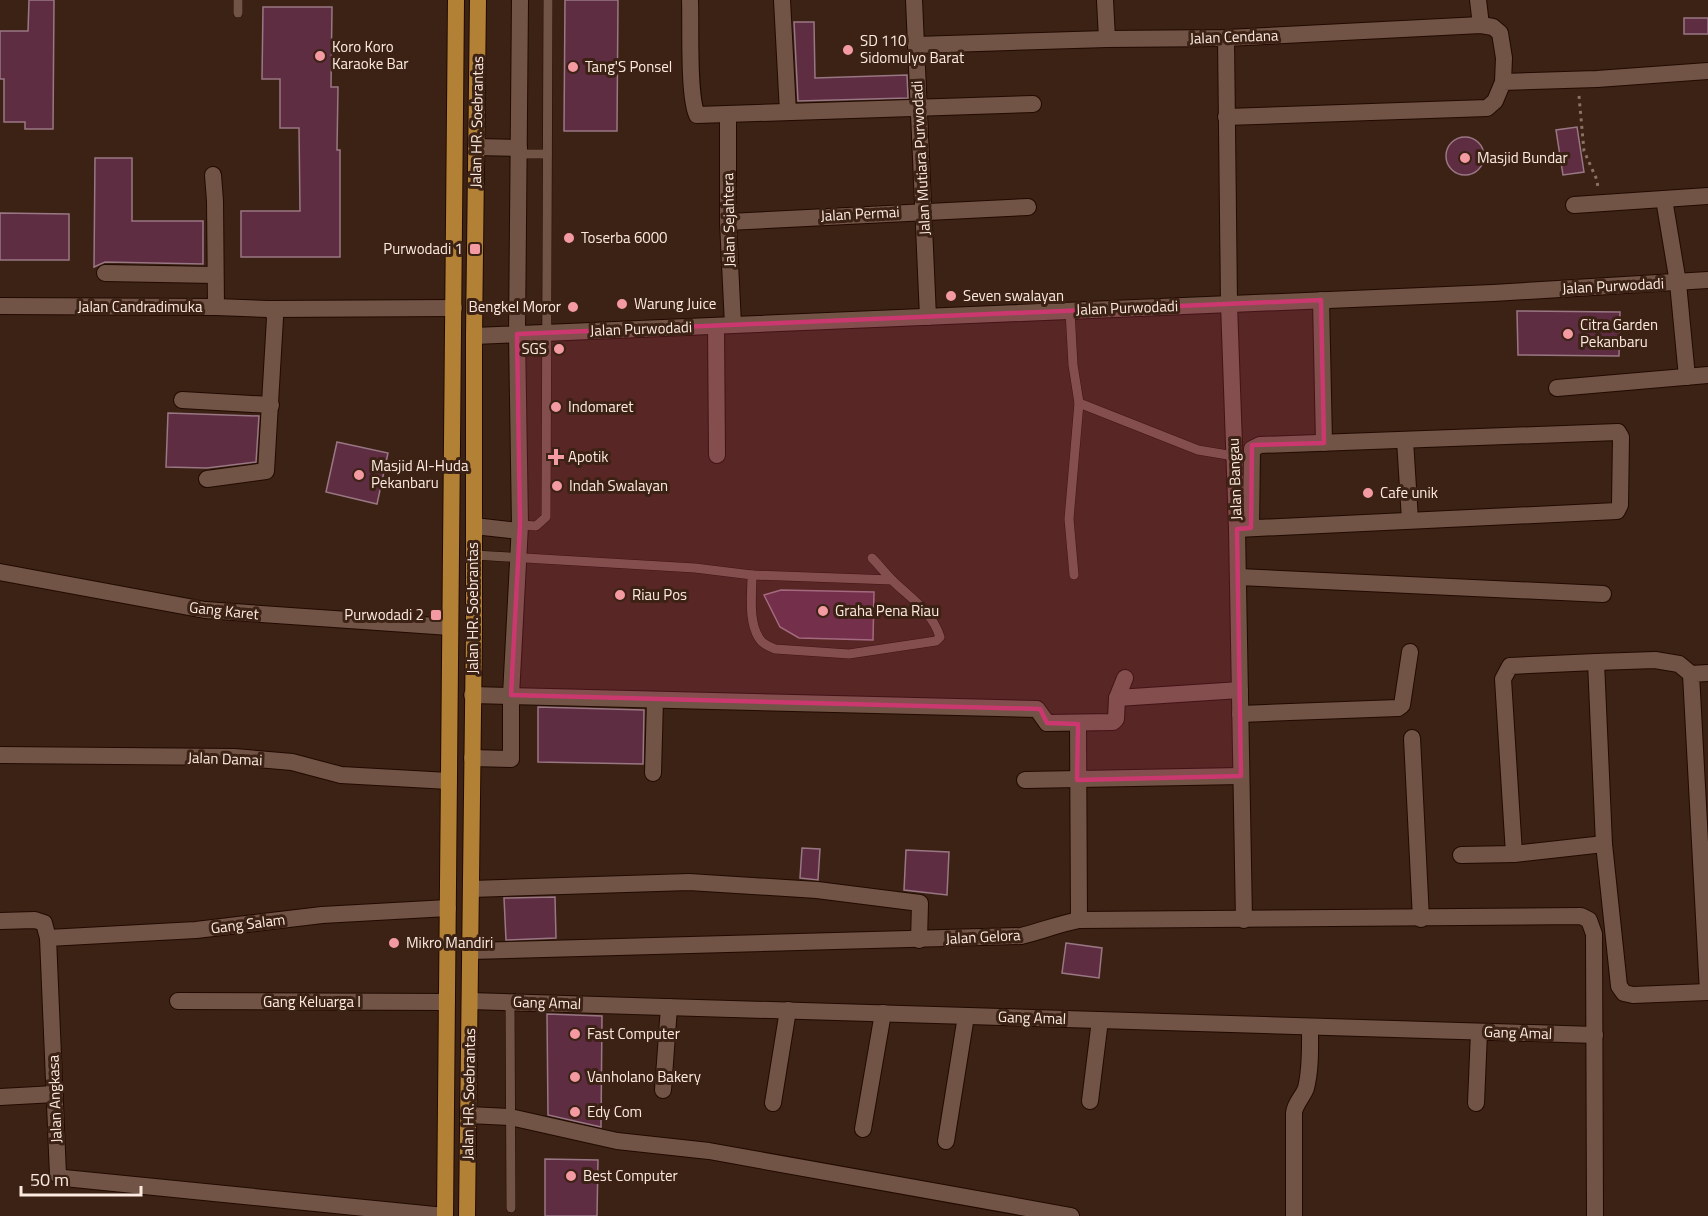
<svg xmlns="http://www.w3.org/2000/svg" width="1708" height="1216" font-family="'Titillium Web',sans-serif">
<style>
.building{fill:#5e2d42;stroke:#997784;stroke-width:1.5}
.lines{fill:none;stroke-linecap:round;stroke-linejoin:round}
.service-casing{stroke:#210a01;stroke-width:10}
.minor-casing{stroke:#210a01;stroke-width:18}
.tertiary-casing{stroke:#210a01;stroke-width:18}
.primary-casing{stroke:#210a01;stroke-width:18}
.path{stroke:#897266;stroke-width:3;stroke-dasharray:3 4.5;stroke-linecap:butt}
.service{stroke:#715445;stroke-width:9}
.minor{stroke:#715445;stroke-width:16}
.tertiary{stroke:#715445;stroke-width:16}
.primary{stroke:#b38136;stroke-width:16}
.marked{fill:#cb386f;fill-opacity:0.2;stroke:#cb386f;stroke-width:4.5;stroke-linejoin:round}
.poi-dot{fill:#f49aa2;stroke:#3c2214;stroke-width:2}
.labels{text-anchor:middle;stroke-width:6;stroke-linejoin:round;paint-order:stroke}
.street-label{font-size:15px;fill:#fceae1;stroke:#3c2214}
.poi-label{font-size:15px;fill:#fceae1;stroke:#3c2214;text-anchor:start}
</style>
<rect width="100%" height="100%" fill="#3c2214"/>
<!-- building -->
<g class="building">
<polygon points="29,0 54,0 53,129 25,129 25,122 4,122 4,79 0,79 0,31 28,31"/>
<polygon points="565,0 618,0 617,131 564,131"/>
<polygon points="263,7 332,7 331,87 338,87 337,150 340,150 340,257 241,257 241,211 300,211 299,128 280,128 280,79 262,79"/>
<rect x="1684" y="18" width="24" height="16"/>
<polygon points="794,22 814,22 815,78 907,75 908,98 798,101"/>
<polygon points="1577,127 1584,172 1563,175 1556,130"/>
<circle cx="1465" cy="156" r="19"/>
<polygon points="95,158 132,158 132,221 203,221 203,264 105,262 94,267"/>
<polygon points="0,213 69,214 69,260 0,260"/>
<polygon points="1517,311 1620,312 1619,356 1518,355"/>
<polygon points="168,413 259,416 256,462 207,468 166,467"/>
<polygon points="337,442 388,453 377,504 326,492"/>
<polygon points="781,590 874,592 873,640 799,638 780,627 764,595"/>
<polygon points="538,707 644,710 643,764 538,762"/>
<polygon points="802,848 820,849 818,880 800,878"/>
<polygon points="906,850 949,852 947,895 904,890"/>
<polygon points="555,897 556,938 506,940 504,898"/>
<polygon points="1066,943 1102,948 1099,978 1062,973"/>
<polygon points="547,1014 602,1016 601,1127 548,1115"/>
<polygon points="545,1159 598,1160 597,1216 545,1216"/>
</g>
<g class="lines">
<!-- service casing -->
<g class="service-casing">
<g id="service">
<polyline points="238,0 238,13"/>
<polyline points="519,154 547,154"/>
<polyline points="1070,311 1073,365 1079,403 1198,450 1234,456"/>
<polyline points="520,525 536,526 546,517 548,0"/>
<path d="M474,555L695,568L752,575C752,594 748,621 759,638C762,644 770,647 775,649L849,654L936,641L940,637C932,611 910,598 892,580C885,573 879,565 872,558"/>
<polyline points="752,575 892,580"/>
<polyline points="1074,575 1069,519 1079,403"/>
<polyline points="510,1002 511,1208"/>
</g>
</g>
<!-- minor casing -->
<g class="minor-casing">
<g id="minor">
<path d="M690,0C691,25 688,96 697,115L1033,104"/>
<polyline points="782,0 788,112"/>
<polyline points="914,0 928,317"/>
<polyline points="1105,0 1107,39"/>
<polyline points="1478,0 1481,25"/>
<polyline points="1226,38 1229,304 1237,529 1244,920"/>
<polyline points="916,45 1107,39 1226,38 1481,25 1493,27 1500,33 1504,58 1503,82"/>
<polyline points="728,116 728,222 733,325"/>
<polyline points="1226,117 1487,108 1495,101 1503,82 1597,79 1708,71"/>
<polyline points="476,147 519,148"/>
<polyline points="213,175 215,201 216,307"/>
<polyline points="1664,199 1678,283 1687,377"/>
<polyline points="1574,205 1708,196"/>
<polyline points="728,222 1028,207"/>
<polyline points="105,273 215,275"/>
<polyline points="1321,300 1324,443"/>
<polyline points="0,306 216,307 268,309 274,312 275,318 266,471 207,479"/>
<polyline points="268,309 454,308"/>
<polyline points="716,326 717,455"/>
<polyline points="1557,388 1708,375"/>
<polyline points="182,400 271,405"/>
<polyline points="1405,440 1410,520"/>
<polyline points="474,526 519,531"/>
<polyline points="1237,529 1617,511 1620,505 1621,437 1618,432 1260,445 1252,449 1251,528"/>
<polyline points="0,572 205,610 450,627"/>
<polyline points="1238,577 1603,594"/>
<polyline points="1708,673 1691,674 1708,992"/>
<polyline points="1691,674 1679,664 1655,660 1596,662 1604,844 1619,986 1624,993 1633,995 1708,992"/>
<polyline points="472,695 1037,709 1047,723 1113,722 1116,719 1117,698 1125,678"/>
<polyline points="1117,698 1240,690"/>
<polyline points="1240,714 1398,708 1402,705 1410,652"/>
<polyline points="1078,724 1079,920"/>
<polyline points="1412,738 1421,919"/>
<polyline points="0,755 234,757 292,762 341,775 449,781"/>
<polyline points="472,758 511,759 511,695 520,525 517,334 520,0"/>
<polyline points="653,773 655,700"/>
<polyline points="1025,780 1241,776"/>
<polyline points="1514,854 1503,679 1510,666 1596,662"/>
<polyline points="1461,855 1514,854 1604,844"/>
<polyline points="471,889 689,882 817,890 920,903 919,940"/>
<polyline points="0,921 35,920 44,923 48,938 58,1175 64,1178 445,1216"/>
<polyline points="48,938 196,930 322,915 448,908"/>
<path d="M470,951L1021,936C1041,931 1059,924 1079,920L1581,916L1589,920L1594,934L1595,1216"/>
<polyline points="178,1001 447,1002"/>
<polyline points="470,1001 1595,1035"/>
<polyline points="663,1090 669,1007"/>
<polyline points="0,1097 55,1094"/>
<polyline points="1090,1101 1100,1020"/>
<polyline points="773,1103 788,1010"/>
<polyline points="1476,1103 1479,1032"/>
<polyline points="468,1115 510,1117 617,1141 709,1151 1071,1216"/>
<polyline points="863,1129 883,1013"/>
<polyline points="946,1141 966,1016"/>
<path d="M1294,1216V1113C1295,1103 1303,1097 1306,1088C1311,1068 1310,1047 1310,1027"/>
</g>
</g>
<!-- tertiary casing -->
<g class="tertiary-casing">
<polyline id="tertiary" points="474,336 1493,293 1708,280"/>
</g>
<!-- primary casing -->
<g class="primary-casing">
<g id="primary">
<polyline points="445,1216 456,0"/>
<polyline points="467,1216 474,629 474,336 478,0"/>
</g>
</g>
<!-- path -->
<polyline class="path" points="1579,96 1584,151 1597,180 1598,189"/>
<!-- service -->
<use href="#service" class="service"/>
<!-- minor -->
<use href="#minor" class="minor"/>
<!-- tertiary -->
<use href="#tertiary" class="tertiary"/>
<!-- primary -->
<use href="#primary" class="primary"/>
</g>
<!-- marked area -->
<path class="marked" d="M1321,300L1324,443L1252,445L1251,528L1237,529L1241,776L1077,780L1078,724L1047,723L1040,709L511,695L520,525L517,334Z"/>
<!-- markers -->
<g class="poi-dot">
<circle cx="848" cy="50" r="6"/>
<circle cx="320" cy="56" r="6"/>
<circle cx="573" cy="67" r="6"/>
<circle cx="1465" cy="158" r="6"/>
<circle cx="569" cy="238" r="6"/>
<rect x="469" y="243" width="12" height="12" rx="3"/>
<circle cx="951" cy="296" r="6"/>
<circle cx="622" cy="304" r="6"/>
<circle cx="573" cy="307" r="6"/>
<circle cx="1568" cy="334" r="6"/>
<circle cx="559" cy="349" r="6"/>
<circle cx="556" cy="407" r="6"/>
<path d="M553 448h6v6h6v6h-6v6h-6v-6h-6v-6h6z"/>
<circle cx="359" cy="475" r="6"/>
<circle cx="557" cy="486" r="6"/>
<circle cx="1368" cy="493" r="6"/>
<circle cx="620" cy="595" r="6"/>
<circle cx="823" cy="611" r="6"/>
<rect x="430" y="609" width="12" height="12" rx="3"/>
<circle cx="394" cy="943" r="6"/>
<circle cx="575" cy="1034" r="6"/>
<circle cx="575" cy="1077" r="6"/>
<circle cx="575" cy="1112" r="6"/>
<circle cx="571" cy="1176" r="6"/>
</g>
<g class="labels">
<!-- street labels -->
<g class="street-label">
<text transform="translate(1234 37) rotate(-2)" y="5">Jalan Cendana</text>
<text transform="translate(477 122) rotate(-89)" y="5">Jalan HR. Soebrantas</text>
<text transform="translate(921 158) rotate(-93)" y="5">Jalan Mutiara Purwodadi</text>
<text transform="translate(860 214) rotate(-3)" y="5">Jalan Permai</text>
<text transform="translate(729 220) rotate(-91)" y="5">Jalan Sejahtera</text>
<text transform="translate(1613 286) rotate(-3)" y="5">Jalan Purwodadi</text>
<text x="140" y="312">Jalan Candradimuka</text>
<text transform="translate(1127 308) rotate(-2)" y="5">Jalan Purwodadi</text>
<text transform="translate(641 329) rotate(-2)" y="5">Jalan Purwodadi</text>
<text transform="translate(1235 479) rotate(-92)" y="5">Jalan Bangau</text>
<text transform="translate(473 608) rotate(-90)" y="5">Jalan HR. Soebrantas</text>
<text transform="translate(224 611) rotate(6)" y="5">Gang Karet</text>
<text transform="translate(225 759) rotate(2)" y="5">Jalan Damai</text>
<text transform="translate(248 924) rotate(-7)" y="5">Gang Salam</text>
<text transform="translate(983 937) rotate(-3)" y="5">Jalan Gelora</text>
<text x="312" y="1007">Gang Keluarga I</text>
<text transform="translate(547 1003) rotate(2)" y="5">Gang Amal</text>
<text transform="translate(1032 1018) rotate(2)" y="5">Gang Amal</text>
<text transform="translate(1518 1033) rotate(2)" y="5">Gang Amal</text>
<text transform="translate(469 1094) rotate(-89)" y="5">Jalan HR. Soebrantas</text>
<text transform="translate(55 1099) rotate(-92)" y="5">Jalan Angkasa</text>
</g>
<!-- poi labels -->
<g class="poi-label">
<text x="860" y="46">SD 110<tspan x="860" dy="17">Sidomulyo Barat</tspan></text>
<text x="332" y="52">Koro Koro<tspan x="332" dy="17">Karaoke Bar</tspan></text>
<text x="585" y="72">Tang'S Ponsel</text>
<text x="1477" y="163">Masjid Bundar</text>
<text x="581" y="243">Toserba 6000</text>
<text x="463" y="254" text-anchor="end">Purwodadi 1</text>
<text x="963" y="301">Seven swalayan</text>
<text x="634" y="309">Warung Juice</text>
<text x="561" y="312" text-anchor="end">Bengkel Moror</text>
<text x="1580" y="330">Citra Garden<tspan x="1580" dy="17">Pekanbaru</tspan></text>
<text x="547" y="354" text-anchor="end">SGS</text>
<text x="568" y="412">Indomaret</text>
<text x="568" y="462">Apotik</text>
<text x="371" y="471">Masjid Al-Huda<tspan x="371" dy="17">Pekanbaru</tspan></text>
<text x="569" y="491">Indah Swalayan</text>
<text x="1380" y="498">Cafe unik</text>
<text x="632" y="600">Riau Pos</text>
<text x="835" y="616">Graha Pena Riau</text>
<text x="424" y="620" text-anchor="end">Purwodadi 2</text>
<text x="406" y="948">Mikro Mandiri</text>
<text x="587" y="1039">Fast Computer</text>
<text x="587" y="1082">Vanholano Bakery</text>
<text x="587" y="1117">Edy Com</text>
<text x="583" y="1181">Best Computer</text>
</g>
</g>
<!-- scale -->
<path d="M21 1186v9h120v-9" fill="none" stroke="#fceae1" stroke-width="3"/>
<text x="30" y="1186" font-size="18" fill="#fceae1" stroke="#3c2214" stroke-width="4.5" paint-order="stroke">50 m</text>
</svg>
